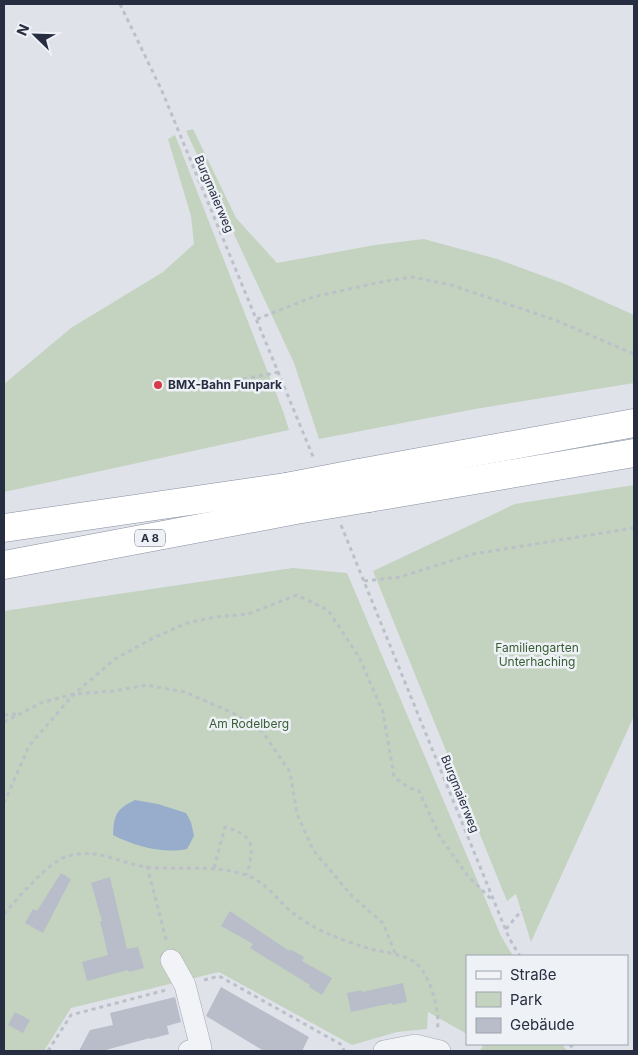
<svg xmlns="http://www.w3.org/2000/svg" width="638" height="1055" font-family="Inter,sans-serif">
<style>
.green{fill:#c3d3bf}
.water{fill:#97adcb}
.building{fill:#b8bdc9}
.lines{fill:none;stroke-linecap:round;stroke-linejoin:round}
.minor-casing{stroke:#a4a8b3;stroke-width:22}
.motorway-casing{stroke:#858ea0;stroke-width:29}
.path{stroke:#bcc0c8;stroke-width:3;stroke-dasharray:4 4;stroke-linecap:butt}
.minor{stroke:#f1f3f7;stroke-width:21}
.motorway{stroke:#fff;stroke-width:28}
.motorway-bridge-casing{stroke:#858ea0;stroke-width:29;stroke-linecap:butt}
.motorway-bridge{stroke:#fff;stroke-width:28}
.poi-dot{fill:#d53c48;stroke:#eef1f6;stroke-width:2}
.labels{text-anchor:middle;stroke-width:5;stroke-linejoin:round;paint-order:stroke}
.shield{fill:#eef1f6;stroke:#636877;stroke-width:1}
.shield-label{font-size:11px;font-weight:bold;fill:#272e41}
.street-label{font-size:12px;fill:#272e41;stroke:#eef1f6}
.poi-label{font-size:12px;font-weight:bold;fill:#272e41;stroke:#eef1f6;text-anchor:start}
.park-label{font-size:12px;fill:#385d33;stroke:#eef1f6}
</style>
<rect width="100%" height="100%" fill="#dfe2e9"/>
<!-- green -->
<g class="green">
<polygon points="193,129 236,218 277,263 375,245 424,239 497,259 565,284 634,315 634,383 475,409 319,439 294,363 186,131"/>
<polygon points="175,135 283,411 289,430 4,492 4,384 71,328 163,272 194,244 191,216 168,139"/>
<polygon points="634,485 634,716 531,942 516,894 507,901 373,571 515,504"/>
<polygon points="293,568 347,573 501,936 513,956 467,956 467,1034 428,1012 427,1029 397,1032 352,1045 219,972 71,1008 44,1051 4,1051 4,611"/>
<polygon points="482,1044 562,1044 567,1051 480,1051 483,1045"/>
</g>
<!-- water -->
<path class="water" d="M135,800L158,804L186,813L191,822L194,836L187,849C163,854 134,846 113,835C114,815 116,809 135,800Z"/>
<!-- building -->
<g class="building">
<polygon points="61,873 71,879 43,933 25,923 33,909 37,911"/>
<polygon points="110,877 127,949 138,947 144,968 129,972 128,970 87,981 82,962 108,955 100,921 102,921 91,883"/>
<polygon points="230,911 289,951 290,949 304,957 302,961 332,978 322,995 309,987 310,985 250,948 253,944 221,926"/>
<polygon points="403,983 407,1002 392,1005 392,1003 351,1012 347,993 362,990 362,992"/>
<polygon points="221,987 309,1037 302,1051 264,1051 206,1016"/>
<polygon points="175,997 181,1022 167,1026 169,1034 150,1039 150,1038 102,1051 79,1051 90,1030 113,1025 110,1013"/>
<polygon points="15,1012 30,1020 23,1033 8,1025"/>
</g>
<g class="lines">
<!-- minor casing -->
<g class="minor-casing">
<g id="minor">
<polyline points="171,960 185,985 201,1048 189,1051"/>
<polyline points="384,1051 415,1045 440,1051"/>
</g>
</g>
<!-- motorway casing -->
<g class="motorway-casing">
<g id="motorway">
<polyline points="359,473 634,423"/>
<polyline points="369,498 634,453"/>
<polyline points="4,528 286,487"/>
<polyline points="4,565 296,510"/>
</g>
</g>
<!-- path -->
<g class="path">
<polyline points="120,4 162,91 314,459"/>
<polyline points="257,319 313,297 381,282 412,277 451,285 555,320 634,354"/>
<polyline points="204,387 279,372"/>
<polyline points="341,525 509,938 520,956"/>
<polyline points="364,581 400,577 473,554 634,528"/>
<polyline points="4,715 16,714"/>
<polyline points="4,722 43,702 74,694 114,691 147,685 185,692 233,713 262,731 290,772 297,814 313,850 352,896 383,923 395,953"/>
<polyline points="4,803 29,746 74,694 115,659 153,638 187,623 215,617 248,614 297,595 328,610 359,657 383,712 394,777 409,788 419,791 440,837 468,876 491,899"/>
<polyline points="147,866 167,943"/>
<path d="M214,868L225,827C256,836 254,846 247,875"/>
<path d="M4,914C17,899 49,861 68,856C98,848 114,861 141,866C176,872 212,863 246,875C267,882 276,900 293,913C303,921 317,929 329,934C343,940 359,946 375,950C388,953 407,955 417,964C431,977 441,1014 437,1031"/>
<polyline points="506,929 522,910"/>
<polyline points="204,980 219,976 342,1045 344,1051"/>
<polyline points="570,1044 574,1051"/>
<polyline points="48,1051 71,1015 166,990"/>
</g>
<!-- minor -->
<use href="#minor" class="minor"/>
<!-- motorway -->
<use href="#motorway" class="motorway"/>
<!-- motorway-bridge casing -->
<g class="motorway-bridge-casing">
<g id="motorway-bridge">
<polyline points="286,487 359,473"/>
<polyline points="296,510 369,498"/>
</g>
</g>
<!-- motorway-bridge -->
<use href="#motorway-bridge" class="motorway-bridge"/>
</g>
<!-- markers -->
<circle class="poi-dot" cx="158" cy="385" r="5"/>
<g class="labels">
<!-- shield labels -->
<rect class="shield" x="135" y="529.5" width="30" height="17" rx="4"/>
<g class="shield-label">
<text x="150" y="542">A 8</text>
</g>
<!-- street labels -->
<g class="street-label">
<text transform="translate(214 194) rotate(67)" y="4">Burgmaierweg</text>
<text transform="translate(460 794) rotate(68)" y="4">Burgmaierweg</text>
</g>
<!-- poi labels -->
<g class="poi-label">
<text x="168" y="389">BMX-Bahn Funpark</text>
</g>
<!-- park labels -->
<g class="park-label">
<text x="537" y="652">Familiengarten<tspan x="537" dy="14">Unterhaching</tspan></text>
<text x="249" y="728">Am Rodelberg</text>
</g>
</g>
<!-- border -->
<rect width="638" height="1055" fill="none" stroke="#272e41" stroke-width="10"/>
<!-- legend -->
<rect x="466" y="955" width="162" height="90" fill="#eef1f6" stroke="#9ea3ae"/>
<rect x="476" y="971" width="25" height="8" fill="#f1f3f7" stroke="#9ea3ae"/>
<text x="510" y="980" font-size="15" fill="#272e41">Straße</text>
<rect x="476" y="992" width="25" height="15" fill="#c3d3bf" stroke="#9ea3ae"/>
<text x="510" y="1005" font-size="15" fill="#272e41">Park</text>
<rect x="476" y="1018" width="25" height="15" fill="#b8bdc9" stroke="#9ea3ae"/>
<text x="510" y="1030" font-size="15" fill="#272e41">Gebäude</text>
<!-- north arrow -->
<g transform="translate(35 35) rotate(293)" stroke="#eef1f6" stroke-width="4" paint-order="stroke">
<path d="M0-4L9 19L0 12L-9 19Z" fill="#272e41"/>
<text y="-8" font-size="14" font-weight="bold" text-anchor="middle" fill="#272e41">N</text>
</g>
</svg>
